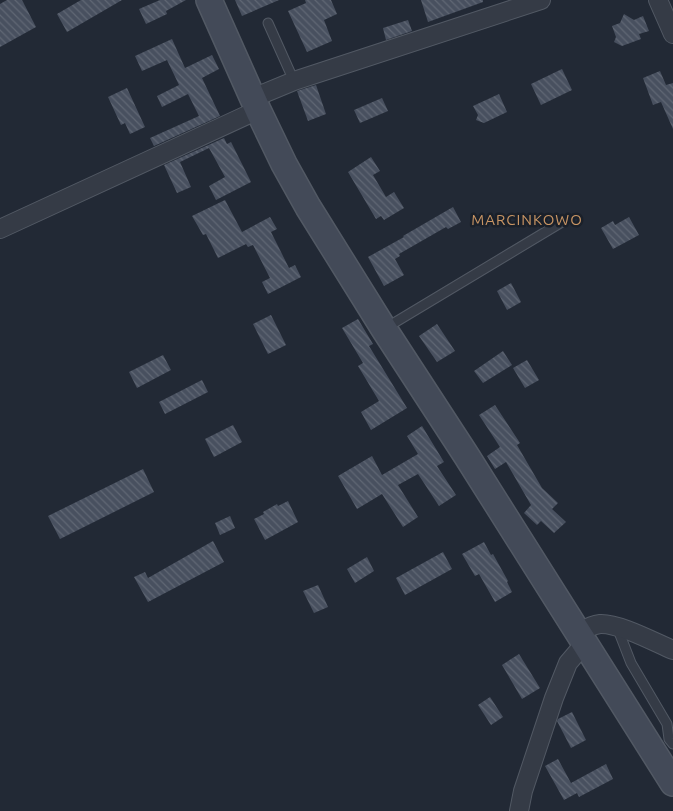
<svg xmlns="http://www.w3.org/2000/svg" width="673" height="811" font-family="Ubuntu,sans-serif">
<style>
.building{fill:url(#building-back-hatch)}
.lines{fill:none;stroke-linecap:round;stroke-linejoin:round}
.lane-casing{stroke:#525964;stroke-width:11}
.street-casing{stroke:#525964;stroke-width:20}
.secondary-casing{stroke:#525964;stroke-width:28}
.lane{stroke:#353b46;stroke-width:9}
.street{stroke:#353b46;stroke-width:18}
.secondary{stroke:#434a58;stroke-width:25}
.labels{text-anchor:middle;stroke-width:5;stroke-linejoin:round;paint-order:stroke}
.quarter-label{font-size:15px;letter-spacing:1px;fill:#c99564;stroke:#1a202a}
</style>
<defs>
<pattern id="building-back-hatch" width="6" height="6" patternUnits="userSpaceOnUse" patternTransform="scale(1.25)"><rect width="6" height="6" fill="#48505f"/><path d="M-1 5l2 2M0 0l6 6M5-1l2 2" fill="none" stroke="#606774"/></pattern>
</defs>
<rect width="100%" height="100%" fill="#222935"/>
<!-- building -->
<g class="building">
<polygon points="7,0 22,0 36,27 0,47 0,4"/>
<polygon points="81,0 122,0 67,32 57,14"/>
<polygon points="160,0 186,0 166,11 167,14 146,24 139,9"/>
<polygon points="235,0 279,0 242,16"/>
<polygon points="305,0 331,0 337,14 324,20 332,41 307,52 288,11 306,3"/>
<polygon points="421,0 483,0 483,2 428,22"/>
<polygon points="624,14 634,20 643,16 649,31 639,34 641,39 622,46 614,42 616,37 612,26 620,23"/>
<polygon points="408,20 412,31 386,40 383,28"/>
<polygon points="172,39 185,68 212,55 219,69 202,78 220,116 154,146 150,138 199,116 188,94 162,107 157,96 179,85 167,60 142,71 135,56"/>
<polygon points="562,69 572,90 541,105 531,84"/>
<polygon points="660,71 666,85 673,83 673,129 661,102 653,105 643,78"/>
<polygon points="316,85 326,114 308,121 297,91"/>
<polygon points="127,88 145,127 130,134 125,123 121,125 108,97"/>
<polygon points="499,94 507,112 484,123 476,120 478,115 473,106"/>
<polygon points="382,98 388,111 360,123 354,110"/>
<polygon points="224,138 227,144 231,142 251,182 216,200 209,186 225,177 209,148 180,162 191,187 177,193 164,165"/>
<polygon points="371,157 380,171 373,175 386,197 394,192 404,208 384,220 381,216 376,219 348,172"/>
<polygon points="225,200 242,232 270,217 277,229 271,232 289,268 295,265 301,277 268,294 262,282 270,278 253,245 248,247 246,244 218,258 206,234 203,235 192,216"/>
<polygon points="453,207 461,222 448,229 446,227 399,254 400,256 395,259 404,275 384,286 368,257 404,237 403,236"/>
<polygon points="629,217 639,235 613,249 601,228 613,221 615,225"/>
<polygon points="511,283 521,302 507,310 497,291"/>
<polygon points="271,315 286,345 268,354 253,324"/>
<polygon points="358,319 373,344 369,346 407,408 371,430 361,412 379,401 358,366 363,363 342,328"/>
<polygon points="437,324 455,351 437,362 419,336"/>
<polygon points="503,351 512,365 483,383 474,371"/>
<polygon points="163,355 171,370 137,388 129,372"/>
<polygon points="527,360 539,380 525,388 513,368"/>
<polygon points="202,380 208,392 165,414 159,402"/>
<polygon points="495,405 520,443 517,445 542,488 558,503 552,509 566,522 554,533 541,521 537,525 524,513 531,505 506,462 495,469 487,456 500,447 479,415"/>
<polygon points="233,425 242,442 214,457 205,439"/>
<polygon points="422,426 444,462 437,466 456,495 439,506 418,474 398,485 418,517 403,527 382,494 357,509 338,476 372,456 382,475 418,454 407,436"/>
<polygon points="143,469 154,492 60,539 48,516"/>
<polygon points="288,501 298,522 265,540 254,519 264,514 263,512 277,504 278,506"/>
<polygon points="230,516 235,528 220,535 215,523"/>
<polygon points="213,541 224,562 148,602 134,577 145,572 148,578"/>
<polygon points="484,542 491,555 493,554 508,581 507,582 512,592 495,602 479,574 475,576 462,554"/>
<polygon points="443,552 452,569 405,595 396,578"/>
<polygon points="367,557 374,571 355,583 347,569"/>
<polygon points="318,585 328,607 314,613 303,591"/>
<polygon points="519,654 540,688 522,699 502,665"/>
<polygon points="490,697 503,717 491,725 478,705"/>
<polygon points="572,712 586,740 571,748 557,721 558,719"/>
<polygon points="558,759 571,783 606,764 613,779 579,797 577,793 564,800 545,766"/>
</g>
<g class="lines">
<!-- lane casing -->
<g class="lane-casing">
<g id="lane">
<polyline points="268,23 294,81"/>
<polyline points="384,329 562,222"/>
<polyline points="617,627 631,663 667,724 669,739 673,744"/>
</g>
</g>
<!-- street casing -->
<g class="street-casing">
<g id="street">
<polyline points="658,0 673,34"/>
<polyline points="253,98 294,81 541,0"/>
<polyline points="0,229 258,110"/>
<path d="M578,633C585,629 591,625 600,624C619,623 654,642 673,650"/>
<polyline points="519,811 523,791 554,698 568,663 585,643"/>
</g>
</g>
<!-- secondary casing -->
<g class="secondary-casing">
<polyline id="secondary" points="209,0 258,110 284,164 308,207 384,329 466,455 673,783"/>
</g>
<!-- lane -->
<use href="#lane" class="lane"/>
<!-- street -->
<use href="#street" class="street"/>
<!-- secondary -->
<use href="#secondary" class="secondary"/>
</g>
<g class="labels">
<!-- quarter labels -->
<g class="quarter-label">
<text x="527" y="225">MARCINKOWO</text>
</g>
</g>
</svg>
